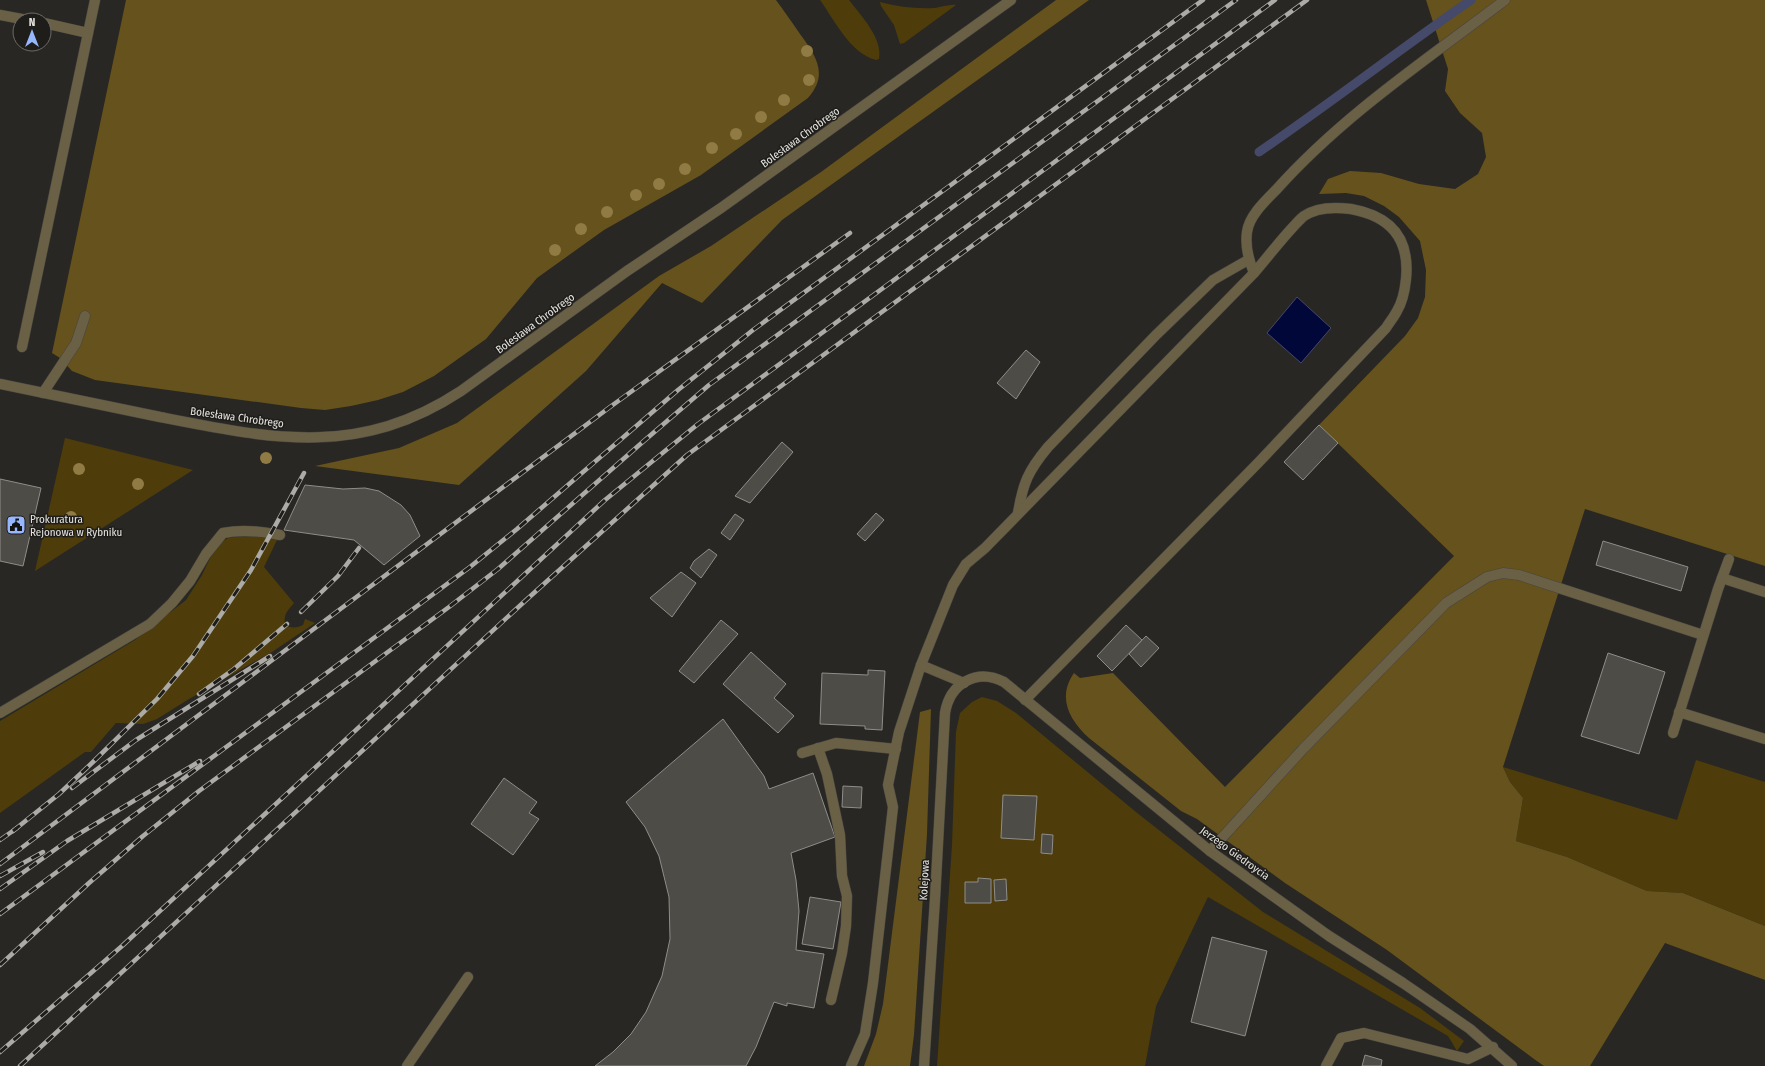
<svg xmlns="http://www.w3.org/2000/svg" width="1765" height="1066" font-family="'Fira Sans Condensed',sans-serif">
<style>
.green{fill:#4e3d0a}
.forest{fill:#66521d}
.water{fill:#010738;stroke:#45496a}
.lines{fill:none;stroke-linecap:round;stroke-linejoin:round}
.stream{stroke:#45496a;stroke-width:9}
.building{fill:#4d4c47;stroke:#8f8d89}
.minor-casing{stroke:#464541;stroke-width:11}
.minor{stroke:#6a6045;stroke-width:10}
.rail-casing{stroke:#acaba7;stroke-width:4.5}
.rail{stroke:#1f1d19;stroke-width:3;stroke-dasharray:9;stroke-linecap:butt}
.tree{fill:#8f7b43}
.labels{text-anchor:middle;stroke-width:3;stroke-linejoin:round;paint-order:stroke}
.street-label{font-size:11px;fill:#e4e3e0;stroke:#1f1d19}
.poi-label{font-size:11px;fill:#e4e3e0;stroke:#1f1d19;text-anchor:start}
</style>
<rect width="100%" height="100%" fill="#282723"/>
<!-- green -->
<g class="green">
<path d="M820,0H849C861,16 883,38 879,59L876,60C850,53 835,21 820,0Z"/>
<path d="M880,2C899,7 916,9 935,8C942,7 950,4 956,5L904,43L900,44L894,25L881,6Z"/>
<polygon points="65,438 193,470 35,571"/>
<path d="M249,535L277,540L264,567L294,603C291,607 286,611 285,617C282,629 296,629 303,625L305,619L315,623L272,652L189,699L157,719L143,724L116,723L91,752H85L0,813V721L135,640L186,600L202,575L211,556L219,544L228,538Z"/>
<polygon points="982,697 997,701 1016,713 1136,812 1263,912 1420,1008 1464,1041 1457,1051 1448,1036 1208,897 1156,1006 1145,1066 937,1066 952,845 956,732 960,713 972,702"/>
<polygon points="1696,760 1765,782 1765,926 1683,893 1647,891 1567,857 1516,841 1523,798 1510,782 1503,767 1677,820"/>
</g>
<!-- forest -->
<g class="forest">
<path d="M126,0H776C784,11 792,22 800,34C816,56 829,74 808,98L701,175L604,230L537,278L486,339L434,376L403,392L378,400L351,406L325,410L301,408L95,380L72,371L60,358L52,353Z"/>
<polygon points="1056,0 1089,0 782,220 702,303 662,283 586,371 459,485 315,466 399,448 457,423 659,276 711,246 821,172"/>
<path d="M1426,0H1765V566L1585,509L1503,767L1510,782L1523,798L1516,841L1567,857L1647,891L1683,893L1765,926V980L1665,943L1590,1066H1544L1534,1059L1387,950L1285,883L1197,819L1181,811L1089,738C1069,720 1057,697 1074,673L1080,678L1113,673L1225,787L1454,556L1319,425L1405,336L1418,318L1425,297L1426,270L1420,241L1399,217L1384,206L1364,196L1346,193L1319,194L1328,179L1350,171L1381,173L1419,184L1455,189L1478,174L1486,157L1482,133L1460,113L1445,91L1448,69Z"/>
<polygon points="931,709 927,834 914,1035 910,1066 864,1066 876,1034 883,1004 920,712"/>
</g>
<!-- water -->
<polygon class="water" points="1297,297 1331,328 1301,363 1267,333"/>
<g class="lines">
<!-- stream -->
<path class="stream" d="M1259,152C1331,103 1400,49 1471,0"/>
</g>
<!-- building -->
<g class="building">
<polygon points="1026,350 1040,362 1016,399 997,383"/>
<polygon points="1319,425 1338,443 1303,480 1284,462"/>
<polygon points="782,442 793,452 750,503 735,496"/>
<polygon points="0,479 41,488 23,566 0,561"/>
<polygon points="305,485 343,489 365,488 379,491 401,505 410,515 420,536 384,565 354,540 284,530"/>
<polygon points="876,513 884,520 865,541 857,534"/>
<polygon points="735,514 744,520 730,540 721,533"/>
<polygon points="1603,541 1688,567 1681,591 1596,565"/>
<polygon points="709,549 717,555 701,578 690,568 694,561"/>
<polygon points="681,572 696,583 672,617 650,598"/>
<polygon points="721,620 738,634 694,683 679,671"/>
<polygon points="1126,625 1142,640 1112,671 1097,656"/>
<polygon points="1146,636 1159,648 1141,667 1129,654"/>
<polygon points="751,652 786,684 774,698 794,716 778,733 723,684"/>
<polygon points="1608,653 1665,672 1639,754 1581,736"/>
<polygon points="868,670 885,671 882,730 865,729 865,726 820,724 822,673 868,675"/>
<polygon points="723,719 764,776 769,789 813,773 835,837 791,853 796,880 799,911 796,950 824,954 814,1008 787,1003 787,1006 774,1002 756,1047 746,1066 595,1066 613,1052 631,1034 646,1012 662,976 670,939 669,897 659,856 645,827 626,802"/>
<polygon points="504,778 537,802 529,813 539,819 513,855 471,824"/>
<polygon points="843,786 862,787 861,808 842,807"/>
<polygon points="1003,795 1037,796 1034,840 1001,838"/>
<polygon points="1042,834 1053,835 1052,854 1041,853"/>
<polygon points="978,878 991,879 991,903 965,903 965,882 978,882"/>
<polygon points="1006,879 1007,900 995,901 994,880"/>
<polygon points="810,897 841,902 833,949 802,944"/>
<polygon points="1212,937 1267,951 1245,1036 1191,1022"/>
<polygon points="1365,1055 1382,1060 1381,1066 1362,1066"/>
</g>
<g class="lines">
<!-- minor casing -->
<g class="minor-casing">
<g id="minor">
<polyline points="0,15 27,20"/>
<polyline points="44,23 88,33"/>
<polyline points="22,347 95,0"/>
<path d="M0,384C54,395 107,406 160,417C272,439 359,458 461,391L627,271L721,208L1011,0"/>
<polyline points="43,393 76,343 85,316"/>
<path d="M1018,513C1023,483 1028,471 1048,447L1156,335L1213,280L1248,260"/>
<polyline points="1722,578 1765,592"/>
<path d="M921,665L953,585L966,564L985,548L1254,273C1249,261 1245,246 1247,232C1249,216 1265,201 1276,190C1342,116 1426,60 1505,0"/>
<path d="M1025,700L1258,463L1386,328C1389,323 1394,317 1397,311C1403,301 1405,289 1406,279C1410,238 1390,216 1351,209C1336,207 1317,207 1304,216C1300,219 1296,224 1293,227C1279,242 1267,258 1254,273"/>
<polyline points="1679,712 1765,739"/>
<path d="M0,713L150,624L172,603L190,581L206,554L223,533C242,529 261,531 280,535"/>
<polyline points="1673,733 1718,589 1729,559"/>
<polyline points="818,748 827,774 840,835 842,876 847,896 846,926 842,953 831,1000"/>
<polyline points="802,753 836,743 896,749"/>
<polyline points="1210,851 1303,749 1446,603 1487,577 1503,573 1519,575 1703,635"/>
<polyline points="407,1066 468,977"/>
<polyline points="851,1066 865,1034 873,983 893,807 888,785 899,732 921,665 964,683"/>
<path d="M924,1066L935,899L945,713C950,683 977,668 1004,682L1210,851L1329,936L1403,983L1470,1029L1512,1066"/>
<polyline points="1326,1066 1341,1038 1364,1033 1468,1059 1493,1047"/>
</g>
</g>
<!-- minor -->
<use href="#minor" class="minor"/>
<!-- rail casing -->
<g class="rail-casing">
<g id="rail">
<polyline points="301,612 338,576 359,548"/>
<polyline points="199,694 234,669 287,624"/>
<polyline points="72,788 136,740 270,656"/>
<polyline points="13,831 59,794 94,761 157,699 193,656 251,570 304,473"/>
<polyline points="0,840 17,828"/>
<polyline points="0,864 610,407 850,233"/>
<polyline points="0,876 43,852"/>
<polyline points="0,889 67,841 200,761"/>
<polyline points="0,914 470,567 517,529 678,390 753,330 1203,0"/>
<polyline points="0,965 89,883 143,836 199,791 449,607 498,569 645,440 709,385 1236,0"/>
<polyline points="0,1052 122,946 605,500 698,424 1275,0"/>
<polyline points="20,1066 525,601 687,455 1307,0"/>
</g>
</g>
<!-- rail -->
<use href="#rail" class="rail"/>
</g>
<!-- trees -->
<g class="tree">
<circle cx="807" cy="51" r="6"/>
<circle cx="809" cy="80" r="6"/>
<circle cx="784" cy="100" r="6"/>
<circle cx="761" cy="117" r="6"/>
<circle cx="736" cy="134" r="6"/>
<circle cx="712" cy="148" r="6"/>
<circle cx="685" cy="169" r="6"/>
<circle cx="659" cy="184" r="6"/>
<circle cx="636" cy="195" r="6"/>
<circle cx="607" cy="212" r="6"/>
<circle cx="581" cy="229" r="6"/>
<circle cx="555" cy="250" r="6"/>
<circle cx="266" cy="458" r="6"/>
<circle cx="79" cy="469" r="6"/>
<circle cx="138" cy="484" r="6"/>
<circle cx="71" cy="517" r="6"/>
</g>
<!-- icons -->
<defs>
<g id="civic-square" transform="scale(1)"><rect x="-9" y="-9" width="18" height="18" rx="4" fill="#96b6fd" stroke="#1f1d19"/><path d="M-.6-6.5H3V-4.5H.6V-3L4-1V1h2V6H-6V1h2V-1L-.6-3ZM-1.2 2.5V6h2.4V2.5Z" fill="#111"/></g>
</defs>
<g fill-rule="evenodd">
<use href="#civic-square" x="16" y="525"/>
</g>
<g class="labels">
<!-- street labels -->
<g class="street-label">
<text transform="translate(800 137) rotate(-36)" y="4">Bolesława Chrobrego</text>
<text transform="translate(535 323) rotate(-36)" y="4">Bolesława Chrobrego</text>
<text transform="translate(237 417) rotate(8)" y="4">Bolesława Chrobrego</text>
<text transform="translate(1235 853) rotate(36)" y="4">Jerzego Giedroycia</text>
<text transform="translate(924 880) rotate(-87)" y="4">Kolejowa</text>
</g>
<!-- poi labels -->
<g class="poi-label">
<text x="30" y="523">Prokuratura<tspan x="30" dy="13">Rejonowa w Rybniku</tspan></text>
</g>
</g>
<!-- north arrow -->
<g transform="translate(32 32)"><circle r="19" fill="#1f1d19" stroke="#6e6c69"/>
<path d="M0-3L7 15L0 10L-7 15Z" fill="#96b6fd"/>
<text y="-6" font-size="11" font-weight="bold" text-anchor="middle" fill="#e4e3e0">N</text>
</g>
</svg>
